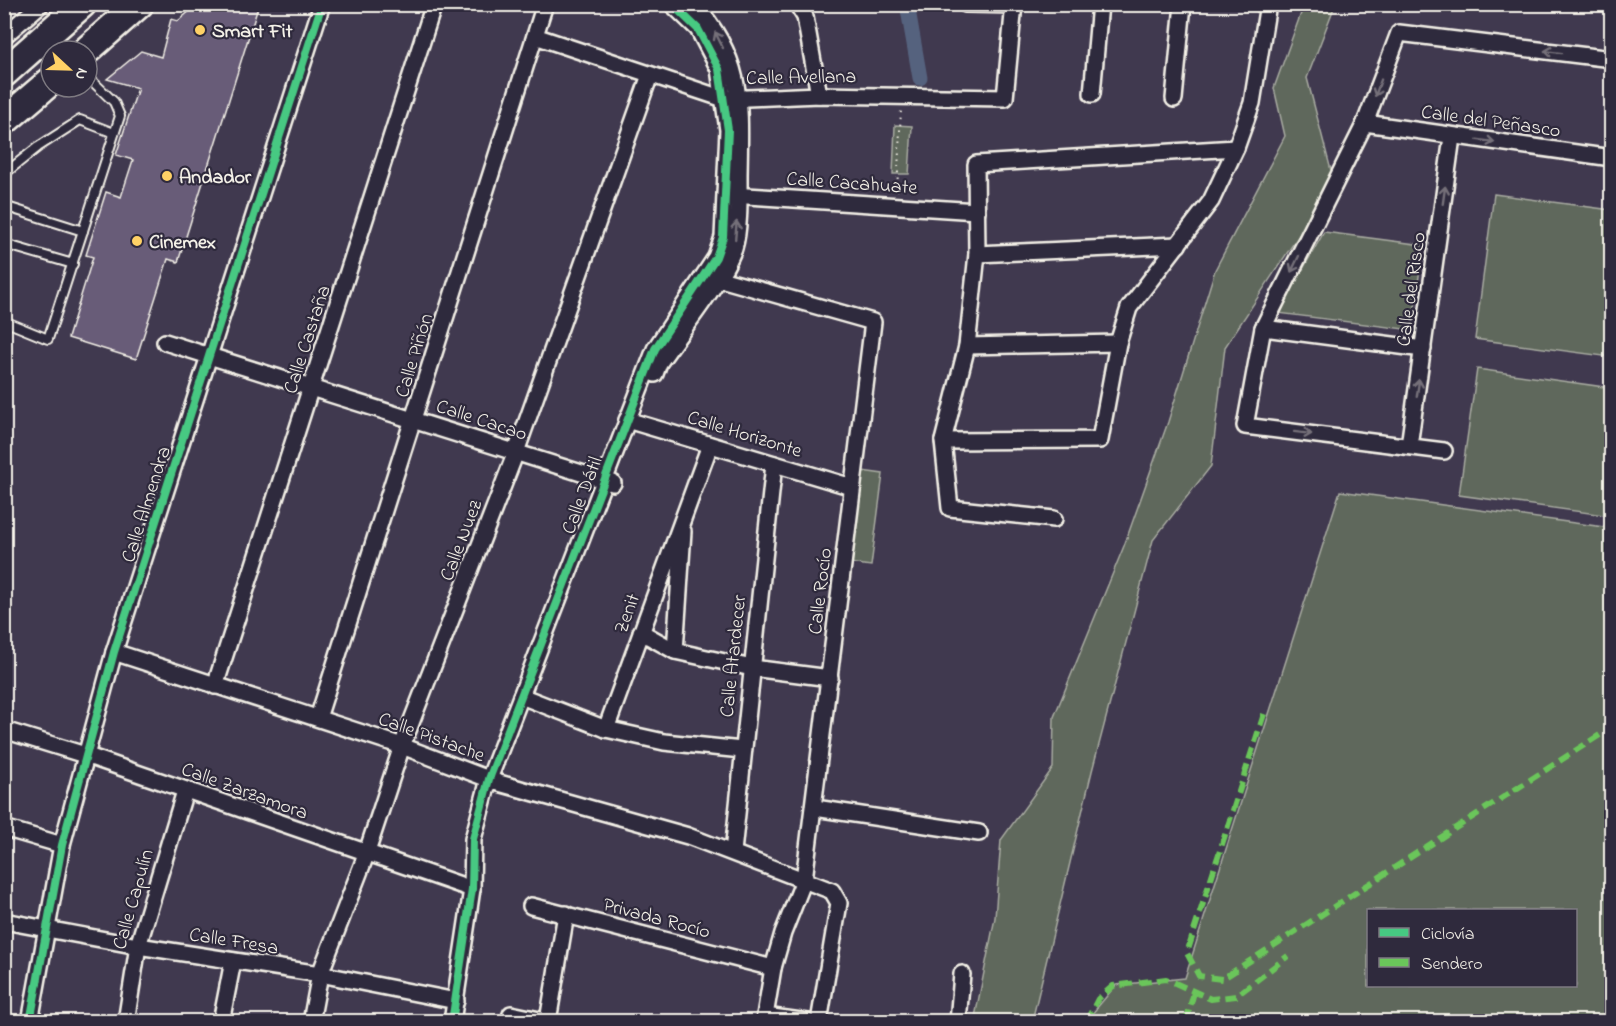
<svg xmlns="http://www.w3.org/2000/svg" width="1616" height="1026" font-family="'Indie Flower',sans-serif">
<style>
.green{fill:#5e675b;stroke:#a9aca2;stroke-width:1.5;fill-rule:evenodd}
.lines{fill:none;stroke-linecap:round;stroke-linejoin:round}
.canal{stroke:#55627e;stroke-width:15}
.building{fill:#685c78;stroke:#f4f1e8;stroke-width:1.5}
.lane-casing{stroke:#f4f1e8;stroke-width:12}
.street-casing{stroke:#f4f1e8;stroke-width:20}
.highway-casing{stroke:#f4f1e8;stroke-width:32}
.path{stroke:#f4f1e8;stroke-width:2;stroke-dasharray:1.5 4.5;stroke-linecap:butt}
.lane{stroke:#2f2a3d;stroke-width:8}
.street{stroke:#2f2a3d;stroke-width:15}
.highway{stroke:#2f2a3d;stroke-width:27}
.quiet{stroke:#6ac65a;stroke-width:6;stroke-dasharray:12 6;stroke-linecap:butt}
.cycleway-casing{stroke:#2f2a3d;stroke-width:11}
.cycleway{stroke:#46c982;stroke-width:8}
.oneway{stroke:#747079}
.poi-dot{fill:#ffd166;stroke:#2f2a3d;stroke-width:2}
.labels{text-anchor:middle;stroke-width:4.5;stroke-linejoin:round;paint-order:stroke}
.poi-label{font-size:20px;font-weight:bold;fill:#f4f1e8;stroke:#2f2a3d;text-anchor:start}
.street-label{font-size:20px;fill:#f4f1e8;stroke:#2f2a3d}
</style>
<rect width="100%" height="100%" fill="#40394f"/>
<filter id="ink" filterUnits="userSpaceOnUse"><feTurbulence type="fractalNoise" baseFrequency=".0167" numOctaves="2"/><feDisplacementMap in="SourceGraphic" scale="12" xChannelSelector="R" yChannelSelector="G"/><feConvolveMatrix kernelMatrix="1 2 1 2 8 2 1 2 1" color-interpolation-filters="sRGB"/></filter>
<g filter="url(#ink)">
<!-- green -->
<g class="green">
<polygon points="1304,5 1335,5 1307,78 1334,182 1225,347 1211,466 1153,540 1092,771 1032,1021 974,1022 995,918 1001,840 1053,768 1054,717 1124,546 1168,422 1215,270 1285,136 1274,88"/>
<polygon points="895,125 912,126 909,174 893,174"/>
<polygon points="1494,194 1611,210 1611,357 1475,339"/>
<polygon points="1324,232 1423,245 1412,330 1278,313"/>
<polygon points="1477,369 1611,388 1611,516 1459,495"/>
<polygon points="862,471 883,474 871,566 849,563"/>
<path d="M1340,491L1611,528V1021H1089L1091,1015L1116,985L1185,978ZM1576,910V986H1368V910Z"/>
</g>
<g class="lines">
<!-- canal -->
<polyline class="canal" points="907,4 920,78"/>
</g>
<!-- building -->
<polygon class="building" points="198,4 259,4 178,262 168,259 136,359 68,338 93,257 86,255 106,192 121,197 133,160 116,155 138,88 107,79 141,51 161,57 171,19 178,21"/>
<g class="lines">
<!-- lane casing -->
<g class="lane-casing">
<g id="lane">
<polyline points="958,4 965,8 1014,9"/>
<polyline points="4,174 38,147 80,120 114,133"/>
<polyline points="4,206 83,231"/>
<polyline points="4,244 73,264"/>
<polyline points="4,321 48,339 120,116 114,102 87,76"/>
</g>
</g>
<!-- street casing -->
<g class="street-casing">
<g id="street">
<polyline points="797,4 805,17 819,95"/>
<polyline points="4,36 41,4"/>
<polyline points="535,36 724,99 819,95 1005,98 1014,4"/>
<polyline points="1092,94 1100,4"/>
<polyline points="1174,99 1183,4"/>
<polyline points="1365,123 1612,158"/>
<polyline points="731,195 977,211"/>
<polyline points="977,254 1178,245"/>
<polyline points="717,278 873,322 804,880 783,933 773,968 764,1022"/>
<polyline points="1263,328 1423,349"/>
<polyline points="165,342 613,483"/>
<polyline points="967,346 1118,343"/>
<path d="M655,374L659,363C680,332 722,281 734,248C740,229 739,195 739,175C740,105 745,61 694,4"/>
<polyline points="627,420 852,487"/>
<polyline points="943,441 1100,440 1118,343 1129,308 1211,201 1236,148 1252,103 1268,4"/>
<polyline points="1409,446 1452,137"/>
<polyline points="1444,451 1245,426 1263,328 1365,123 1399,33 1612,59"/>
<polyline points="1054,519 950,508 943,441 967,346 977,254 976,164 1236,148"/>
<polyline points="641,632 675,651 752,668 830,678"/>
<polyline points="675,651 683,531"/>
<polyline points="114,652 402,746 499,783 688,836 832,891 839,903 819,1022"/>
<polyline points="215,686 434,4"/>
<polyline points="521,696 606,729 664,742 742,750"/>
<polyline points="318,718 545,4"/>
<polyline points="606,729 710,445"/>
<polyline points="4,730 85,755 472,889"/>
<polyline points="815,808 979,833"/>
<polyline points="4,828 62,845"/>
<polyline points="733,852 774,464"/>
<polyline points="531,906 773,968"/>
<polyline points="4,921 138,946 320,974 456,1001"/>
<polyline points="511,1014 549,1022"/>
<polyline points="765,1016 808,1022"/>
<polyline points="548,1021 566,914"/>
<polyline points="30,1022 62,845 114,652 322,4"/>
<polyline points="126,1022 138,946 185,791"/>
<polyline points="221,1022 233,961"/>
<polyline points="311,1022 320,974 366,855 402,746 516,452 650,75"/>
<polyline points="452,1022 472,889 473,839 489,779 655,349 716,257 723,237 728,130 719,69 698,29 672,4"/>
<polyline points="958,1022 962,974"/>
</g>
</g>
<!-- highway casing -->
<g class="highway-casing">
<g id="highway">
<polyline points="86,51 139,4"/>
<polyline points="4,73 82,4"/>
<polyline points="4,121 51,81"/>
</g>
</g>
<!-- path -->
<polyline class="path" points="897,191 901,110"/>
<!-- lane -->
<use href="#lane" class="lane"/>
<!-- street -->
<use href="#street" class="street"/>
<!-- highway -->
<use href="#highway" class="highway"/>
<!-- quiet -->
<g class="quiet">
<polyline points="1264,714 1187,953 1199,976 1222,979 1612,727"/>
<polyline points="1086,1022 1098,999 1113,986 1166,979 1211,999 1236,996 1288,956"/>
<polyline points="1186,1022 1194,992"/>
</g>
<!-- cycleway casing -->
<g class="cycleway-casing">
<g id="cycleway">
<polyline points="30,1022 62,845 114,652 322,4"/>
<polyline points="452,1022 472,889 473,839 489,779 655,349 716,257 723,237 728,130 719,69 698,29 672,4"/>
</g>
</g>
<!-- cycleway -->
<use href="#cycleway" class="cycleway"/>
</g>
<!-- one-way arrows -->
<defs><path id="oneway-shaft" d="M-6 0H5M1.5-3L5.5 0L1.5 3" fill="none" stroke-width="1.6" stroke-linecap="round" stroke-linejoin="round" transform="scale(1.5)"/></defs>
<g class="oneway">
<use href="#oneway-shaft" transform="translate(719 40) rotate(-116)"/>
<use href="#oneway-shaft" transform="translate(1553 52) rotate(-173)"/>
<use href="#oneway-shaft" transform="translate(1378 88) rotate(110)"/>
<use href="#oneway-shaft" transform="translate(1486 141) rotate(8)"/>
<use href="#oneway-shaft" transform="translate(1444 195) rotate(-82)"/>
<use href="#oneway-shaft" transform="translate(736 230) rotate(-85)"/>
<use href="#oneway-shaft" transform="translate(1295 264) rotate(116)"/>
<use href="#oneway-shaft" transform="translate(1418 388) rotate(-82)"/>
<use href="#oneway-shaft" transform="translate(1303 433) rotate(7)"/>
</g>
</g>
<!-- markers -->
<g class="poi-dot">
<circle cx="200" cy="30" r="6"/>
<circle cx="167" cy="176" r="6"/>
<circle cx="137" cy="241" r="6"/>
</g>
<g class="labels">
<!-- poi labels -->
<g class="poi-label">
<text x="212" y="37">Smart Fit</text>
<text x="179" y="183">Andador</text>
<text x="149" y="248">Cinemex</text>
</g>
<!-- street labels -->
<g class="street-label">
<text transform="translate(801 76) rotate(-1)" y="7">Calle Avellana</text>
<text transform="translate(1491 120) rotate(8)" y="7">Calle del Peñasco</text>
<text transform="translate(852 182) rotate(4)" y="7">Calle Cacahuate</text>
<text transform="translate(1410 289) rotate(-82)" y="7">Calle del Risco</text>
<text transform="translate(306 339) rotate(-72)" y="7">Calle Castaña</text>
<text transform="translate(413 355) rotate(-73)" y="7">Calle Piñón</text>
<text transform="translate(482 419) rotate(18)" y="7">Calle Cacao</text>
<text transform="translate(745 433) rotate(17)" y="7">Calle Horizonte</text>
<text transform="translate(581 495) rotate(-69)" y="7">Calle Dátil</text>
<text transform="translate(145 504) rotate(-72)" y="7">Calle Almendra</text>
<text transform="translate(460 540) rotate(-69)" y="7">Calle Nuez</text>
<text transform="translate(819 591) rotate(-83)" y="7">Calle Rocío</text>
<text transform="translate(626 613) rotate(-70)" y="7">Zenit</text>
<text transform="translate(732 656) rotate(-84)" y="7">Calle Atardecer</text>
<text transform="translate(432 736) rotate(20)" y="7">Calle Pistache</text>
<text transform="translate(245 790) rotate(20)" y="7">Calle Zarzamora</text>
<text transform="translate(132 899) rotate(-74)" y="7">Calle Capulín</text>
<text transform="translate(657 917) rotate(15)" y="7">Privada Rocío</text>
<text transform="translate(234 940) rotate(9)" y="7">Calle Fresa</text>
</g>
</g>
<!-- margin -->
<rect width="1616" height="1026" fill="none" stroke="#2f2a3d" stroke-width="24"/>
<rect x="12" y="12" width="1592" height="1002" fill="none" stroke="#f4f1e8" stroke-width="2" filter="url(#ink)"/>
<!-- legend -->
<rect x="1367" y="909" width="210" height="78" fill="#2f2a3d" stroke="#7e7a81" stroke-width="1.5"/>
<rect x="1379" y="928" width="30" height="9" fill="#46c982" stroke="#7e7a81" stroke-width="1.5"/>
<text x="1421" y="939" font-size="18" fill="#f4f1e8">Ciclovía</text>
<rect x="1379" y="958" width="30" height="9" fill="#6ac65a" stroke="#7e7a81" stroke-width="1.5"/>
<text x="1421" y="969" font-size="18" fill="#f4f1e8">Sendero</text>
<!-- north arrow -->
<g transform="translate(69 69) rotate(112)"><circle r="28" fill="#2f2a3d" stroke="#7e7a81" stroke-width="1.5"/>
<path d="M0-4.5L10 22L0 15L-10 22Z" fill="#ffd166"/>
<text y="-9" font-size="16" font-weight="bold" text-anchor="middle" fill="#f4f1e8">N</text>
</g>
</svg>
